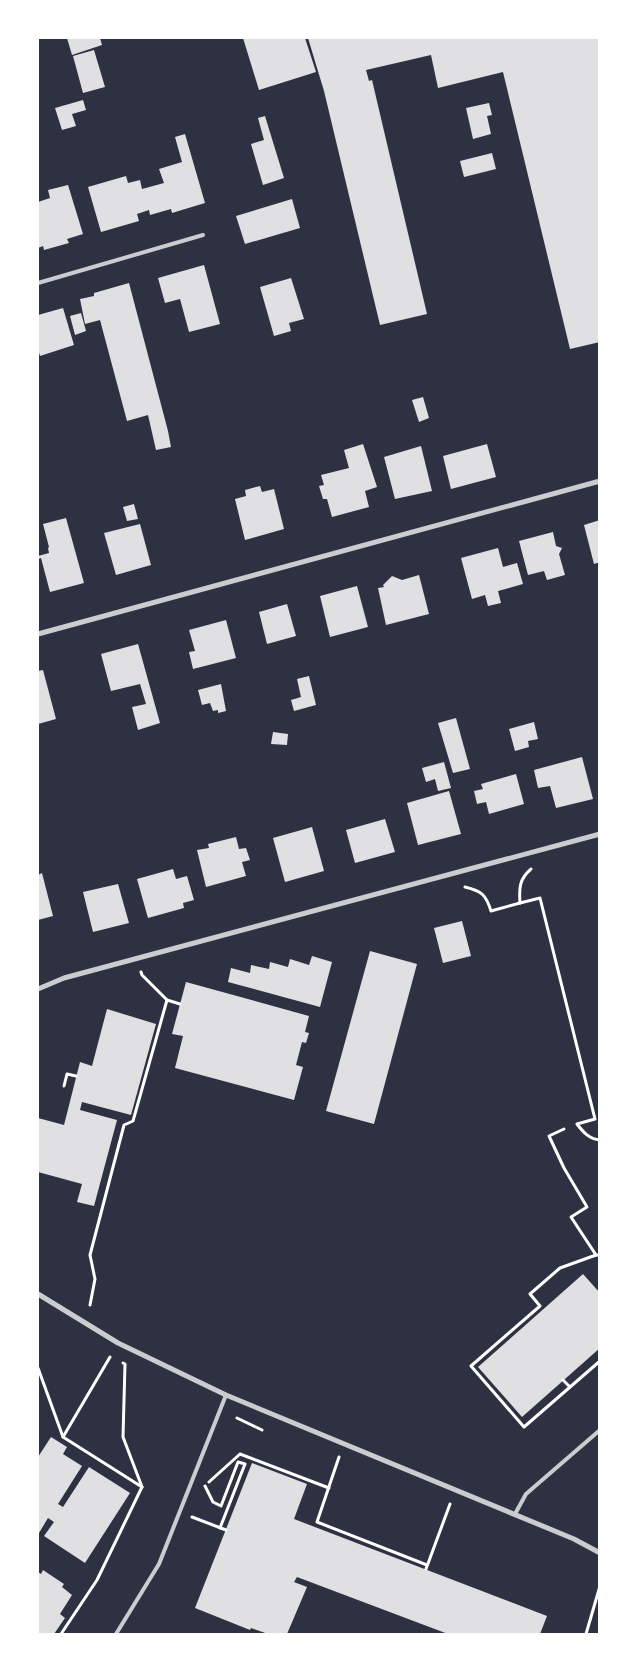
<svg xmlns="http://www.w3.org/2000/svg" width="637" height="1672" font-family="Lora,serif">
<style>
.building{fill:#e0e0e3}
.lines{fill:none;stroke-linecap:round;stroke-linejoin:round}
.path{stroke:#fff;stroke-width:3}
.service{stroke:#caccd0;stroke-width:4}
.minor{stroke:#caccd0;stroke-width:5}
</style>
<rect width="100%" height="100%" fill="#2d3142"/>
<!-- building -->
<g class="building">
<polygon points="67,38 100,38 102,45 72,55"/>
<polygon points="243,38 305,38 316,72 259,90"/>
<polygon points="308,38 600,38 600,342 570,349 503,72 438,88 431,55 366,70 369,81 372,80 427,314 380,325 324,91"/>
<polygon points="94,50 105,87 83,93 73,56"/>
<polygon points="83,100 86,110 72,114 76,126 62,130 55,108"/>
<polygon points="489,103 492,115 487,116 491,134 473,139 466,108"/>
<polygon points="265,116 284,178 263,185 251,144 264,140 258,118"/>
<polygon points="185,134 205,203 172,213 171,209 150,215 149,210 137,214 139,221 101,232 88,187 126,176 128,183 140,180 142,189 164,183 159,169 182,162 175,137"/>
<polygon points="492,153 496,169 464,177 460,161"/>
<polygon points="68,185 83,234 67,239 69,243 44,250 43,246 38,248 38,202 50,198 48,190"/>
<polygon points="292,199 300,228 245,244 236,216"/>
<polygon points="204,265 220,324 189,332 180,299 165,303 158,278"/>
<polygon points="291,278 304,319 289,323 291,331 274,336 260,287"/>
<polygon points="129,283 168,431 171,447 156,450 148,415 127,421 100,320 85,324 80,299 94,296 94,293"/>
<polygon points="63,308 74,345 40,356 38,349 38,315"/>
<polygon points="81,313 86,331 75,335 70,316"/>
<polygon points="423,397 429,418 419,422 412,400"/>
<polygon points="363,444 377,487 365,491 369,507 332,517 327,499 323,499 319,486 324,485 321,475 349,468 344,450"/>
<polygon points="487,444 496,477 451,489 443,456"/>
<polygon points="421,446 432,491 395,499 384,457"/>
<polygon points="260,486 262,492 274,489 284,529 245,540 235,499 246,496 245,490"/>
<polygon points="134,504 138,519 127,521 123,507"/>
<polygon points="66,518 84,583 50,592 41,558 38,559 38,556 49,553 48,548 49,547 43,524"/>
<polygon points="600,520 600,562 594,564 584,525"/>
<polygon points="140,524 151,565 116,575 104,533"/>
<polygon points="553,532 556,546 562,548 559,554 565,575 547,580 544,571 528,575 519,541"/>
<polygon points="498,548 503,567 517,563 523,584 498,591 501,603 488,606 485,595 472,599 461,558"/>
<polygon points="419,575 429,614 386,625 378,588 384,587 383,585 392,576 402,580"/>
<polygon points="357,586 368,627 330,637 320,596"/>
<polygon points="287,604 296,636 267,644 259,612"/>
<polygon points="226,620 236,658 193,669 189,652 195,651 189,630"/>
<polygon points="138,644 160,723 138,730 132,707 146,704 140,684 111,691 101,654"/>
<polygon points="43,670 56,719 38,724 38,671"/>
<polygon points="309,676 316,705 294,711 291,700 301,697 297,679"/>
<polygon points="221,684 226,711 218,713 218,710 213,711 210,703 202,705 198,690"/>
<polygon points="456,718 470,769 453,773 438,723"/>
<polygon points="534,722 538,739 528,741 529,747 515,751 509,729"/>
<polygon points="273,732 288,734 287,745 271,744"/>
<polygon points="582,757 593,799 556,808 550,786 538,788 534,770"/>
<polygon points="444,762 451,788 438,791 435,779 426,782 422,768"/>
<polygon points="516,774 524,804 489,814 486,802 477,804 474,791 483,789 481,784"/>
<polygon points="449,791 461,834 418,845 407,803"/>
<polygon points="385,819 395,852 355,863 346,830"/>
<polygon points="312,827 324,871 285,882 273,838"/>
<polygon points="236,837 239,849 246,848 250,860 242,862 246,876 206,887 197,850 209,848 208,844"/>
<polygon points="173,869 176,879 187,876 194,900 183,903 184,908 148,918 137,879"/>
<polygon points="42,873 53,916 38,920 38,875"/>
<polygon points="118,884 129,923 93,932 83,892"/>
<polygon points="462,921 471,956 443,963 434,928"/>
<polygon points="370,951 417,964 374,1124 326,1111"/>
<polygon points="312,956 332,962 320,1007 228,982 231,968 250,973 251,965 269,969 270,962 288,967 290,959 309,965"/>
<polygon points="186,982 309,1016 305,1032 309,1033 306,1043 302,1042 296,1065 303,1067 294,1100 175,1068 183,1036 172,1034"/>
<polygon points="107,1009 156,1024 131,1115 82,1102 80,1110 117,1120 94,1206 77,1202 82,1184 38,1172 38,1118 64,1125 80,1062 92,1066"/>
<polygon points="583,1274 600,1293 600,1348 522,1417 478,1367"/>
<polygon points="51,1437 67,1447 63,1454 82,1466 58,1504 63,1507 89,1467 130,1493 85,1563 44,1536 54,1522 48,1518 39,1533 38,1532 38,1457"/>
<polygon points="252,1463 307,1484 294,1519 547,1616 540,1634 448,1634 297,1577 294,1582 307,1587 287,1634 268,1634 251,1628 250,1630 195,1608"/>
<polygon points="43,1570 64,1584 62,1587 72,1595 60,1614 65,1618 54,1634 38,1634 38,1572 41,1574"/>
</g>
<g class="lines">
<!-- path -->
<g class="path">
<path d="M531,869C519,879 519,889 520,903L540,898L595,1119L577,1124C583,1132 589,1139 600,1140"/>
<path d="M465,887C482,891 486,895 491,911L520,903"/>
<polyline points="167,1000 180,1004"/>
<polyline points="64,1086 67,1074 76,1076"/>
<polyline points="564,1129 549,1136 564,1168 587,1207 571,1217 596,1255 600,1255"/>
<polyline points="596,1255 560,1268 530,1294 540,1306 471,1366 524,1427 600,1361"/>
<polyline points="90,1305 95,1279 90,1255 124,1125 133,1121 167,1000 142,975 141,972"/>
<polyline points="123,1363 125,1364 123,1437 142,1487"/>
<polyline points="38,1368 63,1437"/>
<polyline points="563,1380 570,1387"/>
<polyline points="237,1418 262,1430"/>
<polyline points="339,1457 317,1522 427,1565"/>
<polyline points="209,1482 240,1454 329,1488"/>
<polyline points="205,1486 213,1502 221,1506 238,1462 245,1464 220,1528"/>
<polyline points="192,1517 226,1530"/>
<polyline points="426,1569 450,1504"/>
<polyline points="61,1634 97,1580 142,1487 63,1437 110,1357"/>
<polyline points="586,1634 600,1586"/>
</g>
<!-- service -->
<g class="service">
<polyline points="38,283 203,235"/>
<polyline points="515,1514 526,1494 600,1430"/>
<polyline points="116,1634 159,1564 226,1395"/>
</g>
<!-- minor -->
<g class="minor">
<polyline points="38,634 600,481"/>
<polyline points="38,989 64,978 600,834"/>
<polyline points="38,1294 118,1343 226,1395 574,1539 600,1553"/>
</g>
</g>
<!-- border -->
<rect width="637" height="1672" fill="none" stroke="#ffffff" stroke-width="78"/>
</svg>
